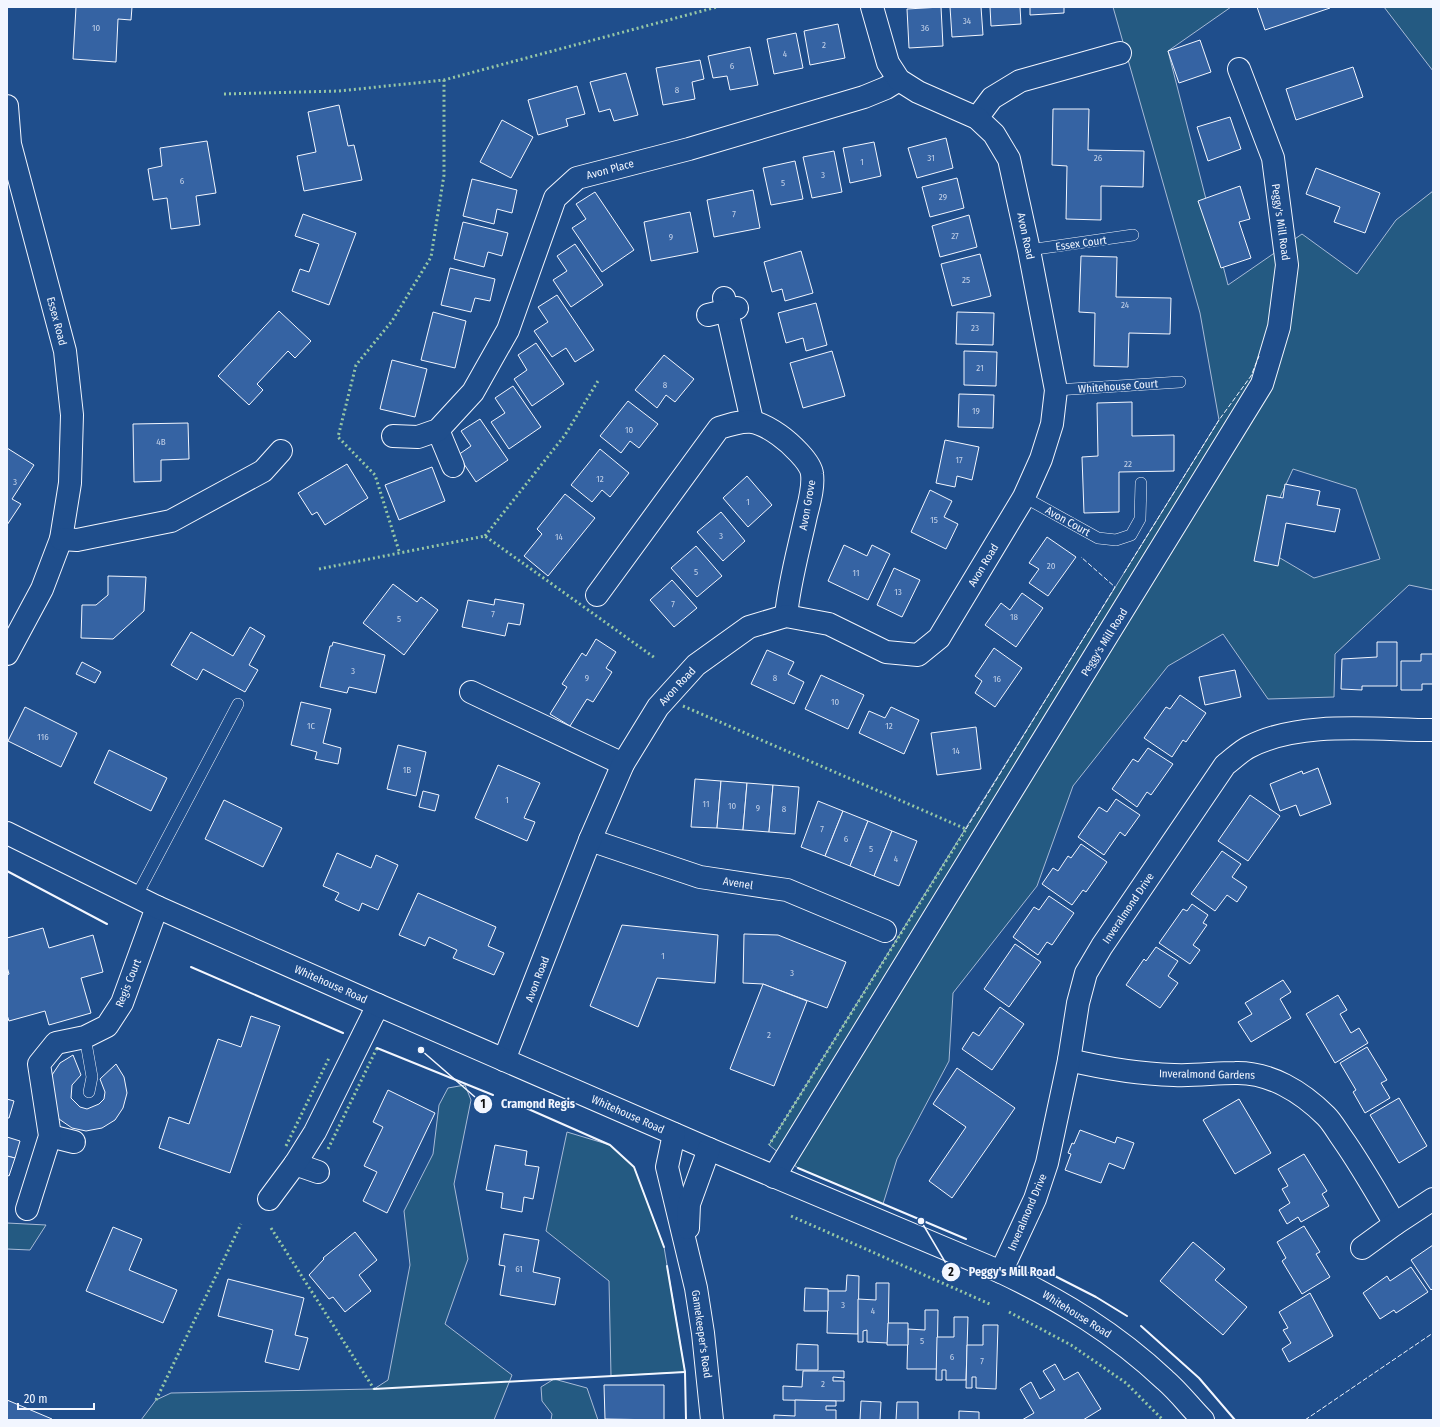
<svg xmlns="http://www.w3.org/2000/svg" width="1440" height="1427" font-family="'Fira Sans Condensed',sans-serif">
<style>
.green{fill:#245a82;stroke:#a8bbd7;fill-rule:evenodd}
.building{fill:#3563a3;stroke:#f2f6ff}
.lines{fill:none;stroke-linecap:round;stroke-linejoin:round}
.lane-casing{stroke:#f2f6ff;stroke-width:12}
.street-casing{stroke:#f2f6ff;stroke-width:24}
.secondary-casing{stroke:#f2f6ff;stroke-width:24}
.lane{stroke:#1f4e8c;stroke-width:11}
.street{stroke:#1f4e8c;stroke-width:22}
.secondary{stroke:#1f4e8c;stroke-width:22}
.hedge{stroke:#97c8a6;stroke-width:3;stroke-dasharray:2 3;stroke-linecap:butt}
.fence{stroke:#f2f6ff;stroke-width:1;stroke-dasharray:5 2;stroke-linecap:butt}
.wall{stroke:#f2f6ff;stroke-width:2}
.labels{text-anchor:middle;stroke-width:3;stroke-linejoin:round;paint-order:stroke}
.number-label{font-size:9px;fill:#c3d1e8}
.street-label{font-size:11px;fill:#f2f6ff;stroke:#1f4e8c}
.leader{fill:none;stroke:#f2f6ff;stroke-width:1.5}
.callout-dot{fill:#f2f6ff;stroke:#1f4e8c;stroke-width:1.5}
.mark-label{font-size:12px;text-anchor:middle;font-weight:bold;fill:#111}
.callout-label{font-size:12px;text-anchor:middle;font-weight:bold;fill:#f2f6ff;stroke:#1f4e8c;stroke-width:3;stroke-linejoin:round;paint-order:stroke}
</style>
<rect width="100%" height="100%" fill="#1f4e8c"/>
<!-- green -->
<g class="green">
<path d="M1113,7H1231L1168,51L1228,285L1302,234L1357,274L1396,220L1433,191V590L1409,585L1335,654L1334,697L1268,699L1223,634L1168,666L1073,786L1037,886L953,993L949,1061L897,1159L883,1204L798,1168L769,1145L1219,420L1200,313ZM1293,469L1356,489L1380,559L1314,578L1258,545Z"/>
<polygon points="1384,7 1433,7 1433,71"/>
<polygon points="465,1085 471,1100 454,1184 468,1259 445,1324 512,1375 494,1420 141,1420 156,1400 171,1393 374,1389 388,1380 410,1265 404,1211 433,1154 439,1105 448,1088"/>
<polygon points="567,1132 610,1145 634,1167 664,1247 685,1372 611,1376 609,1281 546,1231"/>
<polygon points="7,1223 46,1225 30,1250 7,1249"/>
<polygon points="554,1379 587,1388 598,1420 551,1420 552,1414 542,1401 541,1387"/>
</g>
<!-- building -->
<g class="building">
<polygon points="76,7 132,7 131,20 118,19 116,62 73,59"/>
<polygon points="941,7 943,46 909,48 907,9"/>
<polygon points="950,7 981,7 983,35 952,37"/>
<polygon points="990,7 1020,7 1021,24 991,26"/>
<polygon points="1030,7 1064,7 1064,13 1030,15"/>
<polygon points="1257,7 1330,7 1330,8 1265,30"/>
<polygon points="838,24 845,58 810,65 804,31"/>
<polygon points="796,33 803,68 774,74 767,39"/>
<polygon points="1200,40 1211,72 1179,83 1168,51"/>
<polygon points="750,47 758,85 730,90 727,76 713,78 708,56"/>
<polygon points="700,60 704,79 692,82 695,99 663,105 656,68"/>
<polygon points="1353,67 1363,97 1296,120 1286,89"/>
<polygon points="626,73 638,115 614,121 610,109 599,112 590,82"/>
<polygon points="577,86 585,114 566,119 568,126 538,135 528,100"/>
<polygon points="339,105 348,146 354,145 362,180 304,191 297,156 316,152 308,112"/>
<polygon points="1053,109 1089,109 1088,150 1144,151 1143,187 1101,186 1101,220 1066,219 1067,166 1052,165"/>
<polygon points="1230,117 1241,149 1208,161 1197,127"/>
<polygon points="502,120 533,137 511,178 480,162"/>
<polygon points="946,138 953,168 917,178 908,148"/>
<polygon points="207,141 216,193 196,196 200,225 171,229 167,198 153,200 148,169 162,166 160,148"/>
<polygon points="874,142 881,176 850,183 843,148"/>
<polygon points="834,151 842,192 812,198 803,157"/>
<polygon points="795,161 803,199 771,205 763,168"/>
<polygon points="1316,168 1380,193 1365,233 1334,222 1340,207 1306,194"/>
<polygon points="957,178 964,208 930,217 922,187"/>
<polygon points="472,179 517,190 512,213 497,209 494,224 463,216"/>
<polygon points="1240,186 1250,219 1239,222 1251,258 1221,268 1198,201"/>
<polygon points="753,190 760,228 714,237 707,200"/>
<polygon points="595,192 634,250 602,272 572,228 586,219 576,204"/>
<polygon points="690,212 698,252 651,261 644,222"/>
<polygon points="303,214 356,233 329,305 292,291 300,269 309,272 319,244 295,236"/>
<polygon points="969,215 977,247 940,257 932,226"/>
<polygon points="463,222 508,233 502,256 488,252 484,267 454,259"/>
<polygon points="575,244 603,285 571,307 553,280 567,271 557,256"/>
<polygon points="801,251 813,293 785,301 782,289 772,292 764,262"/>
<polygon points="980,254 991,296 952,306 941,264"/>
<polygon points="1081,256 1117,257 1116,297 1171,298 1170,334 1129,333 1128,367 1094,366 1095,313 1079,312"/>
<polygon points="450,268 495,279 490,301 475,298 471,312 441,305"/>
<polygon points="557,295 594,350 575,362 566,348 552,357 534,331 548,322 538,307"/>
<polygon points="816,303 827,345 806,351 803,338 786,343 778,313"/>
<polygon points="279,311 311,341 295,358 288,351 257,384 263,390 249,405 218,376"/>
<polygon points="433,312 466,321 455,368 421,360"/>
<polygon points="957,312 994,313 993,345 956,344"/>
<polygon points="536,343 564,384 532,406 514,379 527,370 518,355"/>
<polygon points="832,351 845,396 803,408 790,363"/>
<polygon points="964,351 997,352 996,386 964,385"/>
<polygon points="664,355 694,379 675,402 666,395 657,408 635,390"/>
<polygon points="392,360 427,369 415,417 380,409"/>
<polygon points="513,386 541,427 509,449 491,422 505,413 495,398"/>
<polygon points="959,394 994,395 993,428 958,427"/>
<polygon points="628,401 658,424 639,448 630,441 621,453 600,436"/>
<polygon points="1132,402 1132,436 1174,435 1174,471 1119,472 1119,512 1084,513 1082,457 1098,456 1097,403"/>
<polygon points="480,419 508,460 476,482 458,455 471,446 461,431"/>
<polygon points="188,423 189,459 161,460 161,481 134,482 133,424"/>
<polygon points="945,440 979,447 972,480 957,476 955,487 936,483"/>
<polygon points="7,448 34,465 12,499 21,504 7,525"/>
<polygon points="600,449 629,473 610,497 602,490 592,502 571,485"/>
<polygon points="347,464 368,498 325,525 317,512 312,515 298,493"/>
<polygon points="432,467 445,501 399,520 385,485"/>
<polygon points="747,476 772,505 748,527 723,498"/>
<polygon points="1285,484 1320,491 1317,505 1340,509 1335,532 1286,523 1278,566 1254,561 1267,495 1283,498"/>
<polygon points="930,490 952,501 944,517 958,524 946,549 911,532"/>
<polygon points="565,494 595,518 548,576 524,556 542,534 537,529"/>
<polygon points="721,512 745,541 723,561 697,532"/>
<polygon points="1047,537 1076,557 1048,596 1029,583 1039,569 1029,563"/>
<polygon points="844,545 867,556 872,545 890,554 868,600 828,581"/>
<polygon points="696,546 722,576 697,597 671,568"/>
<polygon points="894,568 920,580 902,617 877,605"/>
<polygon points="108,576 146,577 144,611 113,639 81,638 82,605 96,605 108,595"/>
<polygon points="672,580 697,608 674,627 650,600"/>
<polygon points="393,584 417,602 421,597 438,610 404,655 363,623"/>
<polygon points="1022,593 1043,608 1016,647 985,625 1001,603 1010,610"/>
<polygon points="495,599 524,604 520,625 508,623 505,636 462,627 468,600 494,605"/>
<polygon points="250,627 265,636 249,665 258,670 245,692 203,669 197,680 171,665 191,632 233,656"/>
<polygon points="596,639 616,652 606,668 612,672 593,702 587,699 570,726 550,714 567,687 562,684 582,653 586,656"/>
<polygon points="333,642 385,655 376,693 349,687 347,693 320,687 330,646 332,646"/>
<polygon points="1377,642 1397,642 1397,686 1362,686 1362,690 1341,689 1342,659 1377,657"/>
<polygon points="994,648 1022,668 995,707 975,693 982,681 975,676"/>
<polygon points="767,650 794,662 788,674 804,682 794,704 751,684"/>
<polygon points="1421,654 1433,654 1433,684 1422,684 1422,690 1401,690 1401,661 1421,661"/>
<polygon points="82,662 101,672 95,683 76,674"/>
<polygon points="1235,670 1241,697 1205,705 1199,677"/>
<polygon points="821,675 864,695 848,729 805,709"/>
<polygon points="1180,695 1206,713 1186,742 1183,740 1172,757 1144,738 1166,707 1170,709"/>
<polygon points="301,702 331,709 323,743 341,748 338,764 315,759 317,752 291,745"/>
<polygon points="25,707 77,733 61,767 8,741"/>
<polygon points="891,707 919,720 904,754 859,733 869,711 885,718"/>
<polygon points="976,727 981,769 937,775 931,733"/>
<polygon points="398,745 426,752 416,796 387,789"/>
<polygon points="1148,748 1173,764 1151,795 1147,792 1137,807 1112,789 1133,759 1138,762"/>
<polygon points="109,750 167,778 151,811 94,783"/>
<polygon points="498,765 540,783 524,818 535,822 527,841 475,818"/>
<polygon points="1318,768 1331,804 1300,816 1296,805 1280,811 1270,784 1302,771 1303,774"/>
<polygon points="695,779 721,781 717,828 691,827"/>
<polygon points="721,781 747,783 743,830 717,828"/>
<polygon points="747,783 773,785 769,832 743,830"/>
<polygon points="773,785 799,787 795,834 769,832"/>
<polygon points="423,791 439,795 435,811 419,807"/>
<polygon points="1250,795 1280,816 1248,861 1218,841"/>
<polygon points="1116,799 1140,815 1125,836 1120,832 1104,855 1078,837 1099,807 1107,812"/>
<polygon points="224,800 282,828 263,867 205,839"/>
<polygon points="818,801 843,811 825,856 801,847"/>
<polygon points="843,811 868,821 850,866 825,856"/>
<polygon points="868,821 892,831 874,876 850,866"/>
<polygon points="892,831 917,841 899,886 874,876"/>
<polygon points="1081,844 1107,862 1086,892 1083,890 1072,905 1042,884 1053,868 1058,871 1068,856 1071,858"/>
<polygon points="1222,851 1241,864 1232,877 1247,887 1237,902 1227,895 1215,911 1191,894"/>
<polygon points="337,853 371,868 376,855 398,865 378,910 362,903 359,911 348,906 335,900 339,893 323,886"/>
<polygon points="418,893 496,927 488,946 504,953 494,975 453,958 457,950 429,937 425,946 399,935"/>
<polygon points="1049,896 1074,913 1052,945 1047,942 1038,955 1013,937 1034,907 1039,910"/>
<polygon points="1192,904 1208,915 1203,923 1207,925 1193,945 1200,950 1190,964 1159,943 1183,909 1187,911"/>
<polygon points="622,925 718,935 715,983 657,978 638,1027 590,1006"/>
<polygon points="43,928 49,948 93,935 103,972 81,978 91,1013 49,1025 45,1011 9,1021 7,1015 7,975 9,974 7,967 7,938"/>
<polygon points="744,934 778,935 846,962 827,1008 763,984 743,983"/>
<polygon points="1015,944 1041,962 1009,1007 984,989"/>
<polygon points="1156,947 1178,961 1168,976 1178,983 1160,1008 1126,985 1144,959 1146,961"/>
<polygon points="1283,980 1291,992 1280,999 1291,1018 1251,1042 1238,1022 1252,1014 1245,1003"/>
<polygon points="763,984 807,1001 774,1086 730,1069"/>
<polygon points="1338,995 1347,1010 1340,1014 1351,1033 1359,1028 1368,1043 1335,1063 1306,1014"/>
<polygon points="1000,1007 1024,1024 992,1070 962,1049 973,1032 979,1036"/>
<polygon points="251,1016 280,1026 230,1173 159,1148 169,1117 189,1124 218,1039 241,1047"/>
<polygon points="1367,1047 1387,1080 1381,1083 1390,1098 1365,1113 1353,1092 1356,1090 1340,1063"/>
<polygon points="73,1055 81,1075 72,1085 71,1098 80,1107 87,1109 99,1104 104,1099 105,1092 100,1079 116,1064 124,1077 127,1093 123,1108 115,1120 102,1128 86,1131 72,1128 59,1119 51,1106 52,1075 60,1063"/>
<polygon points="957,1068 1015,1108 952,1198 929,1181 966,1127 933,1104"/>
<polygon points="388,1090 435,1113 387,1213 363,1201 377,1172 364,1166 383,1127 373,1122"/>
<polygon points="1399,1098 1427,1146 1399,1163 1370,1115"/>
<polygon points="7,1099 14,1101 9,1118 7,1118"/>
<polygon points="1239,1099 1271,1153 1235,1174 1203,1120"/>
<polygon points="1080,1130 1115,1143 1117,1137 1134,1143 1124,1169 1109,1163 1101,1183 1065,1170 1071,1154 1068,1153 1072,1143 1074,1144"/>
<polygon points="7,1137 20,1141 15,1158 7,1156"/>
<polygon points="495,1145 527,1151 525,1165 539,1167 533,1199 524,1197 522,1212 501,1208 503,1193 486,1190"/>
<polygon points="1304,1154 1327,1191 1322,1194 1329,1206 1301,1222 1298,1217 1287,1224 1279,1210 1290,1203 1282,1189 1288,1186 1278,1169"/>
<polygon points="7,1156 15,1158 9,1176 7,1175"/>
<polygon points="1304,1226 1320,1252 1316,1254 1330,1277 1302,1294 1282,1261 1286,1258 1277,1242"/>
<polygon points="113,1227 142,1239 129,1270 177,1290 163,1323 86,1291"/>
<polygon points="355,1232 377,1260 359,1275 371,1291 345,1312 333,1297 329,1299 309,1275 324,1259 323,1258"/>
<polygon points="504,1234 539,1240 533,1272 560,1278 555,1305 500,1295 505,1266 499,1265"/>
<polygon points="1193,1242 1225,1269 1215,1280 1247,1307 1223,1335 1160,1281"/>
<polygon points="1433,1245 1433,1288 1431,1290 1411,1260"/>
<polygon points="1411,1267 1428,1292 1396,1313 1394,1310 1380,1319 1363,1293 1387,1276 1390,1281"/>
<polygon points="847,1275 859,1276 858,1334 827,1333 828,1291 846,1291"/>
<polygon points="228,1279 304,1298 295,1335 308,1338 299,1370 265,1362 273,1330 218,1316"/>
<polygon points="876,1283 889,1283 888,1343 867,1342 867,1330 863,1331 863,1342 858,1342 858,1299 876,1300"/>
<polygon points="805,1288 828,1289 828,1311 804,1311"/>
<polygon points="1310,1293 1333,1336 1289,1362 1282,1349 1291,1343 1283,1330 1288,1328 1279,1312"/>
<polygon points="925,1310 938,1310 937,1369 907,1369 908,1329 925,1330"/>
<polygon points="954,1317 968,1317 966,1380 946,1380 946,1370 942,1370 942,1380 936,1380 937,1337 954,1337"/>
<polygon points="888,1323 908,1323 908,1345 887,1345"/>
<polygon points="983,1325 998,1325 996,1389 976,1388 976,1377 972,1377 972,1388 966,1388 967,1345 983,1345"/>
<polygon points="797,1344 818,1345 818,1370 796,1370"/>
<polygon points="1055,1364 1064,1380 1078,1372 1101,1409 1083,1420 1022,1420 1034,1413 1020,1389 1031,1382 1040,1399 1055,1390 1043,1371"/>
<polygon points="803,1371 844,1371 844,1378 833,1377 833,1381 844,1381 844,1401 783,1400 783,1386 802,1387"/>
<polygon points="604,1385 664,1385 664,1420 605,1419"/>
<polygon points="7,1400 52,1419 51,1420 7,1420"/>
<polygon points="795,1400 836,1401 836,1406 826,1406 826,1410 836,1410 836,1420 774,1420 774,1415 795,1416"/>
<polygon points="861,1401 881,1402 880,1420 860,1420"/>
<polygon points="897,1402 918,1402 918,1420 896,1420"/>
<polygon points="959,1411 979,1412 979,1420 959,1420"/>
</g>
<g class="lines">
<!-- lane casing -->
<g class="lane-casing">
<g id="lane">
<polyline points="1029,250 1133,235"/>
<polyline points="1056,390 1180,382"/>
<polyline points="1024,497 1098,538 1116,540 1131,535 1140,519 1141,483"/>
<polyline points="136,897 238,704"/>
<polyline points="85,1037 92,1077 89,1092"/>
</g>
</g>
<!-- street casing -->
<g class="street-casing">
<g id="street">
<polyline points="7,106 10,144 65,351 72,415 70,483 61,539 42,589 7,654"/>
<polyline points="977,118 992,98 1020,81 1120,53"/>
<polyline points="724,298 752,421"/>
<polyline points="708,315 737,308"/>
<polyline points="438,430 453,466"/>
<polyline points="393,436 418,437 438,430 473,392 508,330 555,198 577,178 689,149 864,97 886,88 899,80"/>
<polyline points="61,539 77,540 171,521 263,471 281,451"/>
<path d="M597,595L719,428C747,419 755,418 779,435C789,442 811,462 812,474C814,489 808,506 805,520C798,552 789,584 786,616"/>
<polyline points="471,692 623,764"/>
<polyline points="590,840 700,877 787,890 885,931"/>
<polyline points="504,1060 590,840 623,764 658,707 696,665 749,627 786,616 829,624 886,652 918,655 939,638 1024,497 1041,459 1052,424 1056,390 1029,250 1009,159 994,134 977,118 918,92 899,80 888,63 872,7"/>
<path d="M1069,1060C1103,1068 1139,1074 1174,1075C1195,1076 1215,1073 1235,1073C1270,1072 1302,1092 1326,1116C1332,1122 1337,1131 1342,1138C1361,1165 1378,1195 1395,1224"/>
<polyline points="50,1136 74,1142"/>
<polyline points="295,1164 318,1172"/>
<polyline points="774,1177 1262,384 1279,327 1287,265 1273,158 1239,69"/>
<polyline points="269,1199 295,1164 315,1132 378,1005"/>
<polyline points="27,1209 50,1136 39,1064 56,1043 85,1037 107,1026 122,1003 157,907"/>
<polyline points="1362,1248 1395,1224 1433,1199"/>
<path d="M1001,1272L1035,1199L1047,1163L1069,1060L1078,1003L1086,973L1102,946L1225,765C1233,759 1241,751 1249,747C1301,720 1376,730 1433,730"/>
</g>
</g>
<!-- secondary casing -->
<g class="secondary-casing">
<g id="secondary">
<path d="M7,833L157,907L378,1005L709,1149L1001,1272C1062,1301 1115,1333 1165,1380C1179,1392 1190,1407 1203,1420"/>
<polyline points="674,1134 667,1167 696,1288 703,1333 712,1420"/>
<polyline points="688,1228 689,1204 709,1149"/>
</g>
</g>
<!-- lane -->
<use href="#lane" class="lane"/>
<!-- street -->
<use href="#street" class="street"/>
<!-- secondary -->
<use href="#secondary" class="secondary"/>
<!-- hedge -->
<g class="hedge">
<polyline points="224,94 339,91 444,80 717,7"/>
<polyline points="485,536 565,435 598,381"/>
<polyline points="399,551 375,475 338,437 356,365 392,321 431,257 444,175 444,80"/>
<polyline points="319,569 485,536 655,658"/>
<polyline points="683,706 966,829 769,1145"/>
<polyline points="286,1146 329,1058"/>
<polyline points="328,1149 377,1048"/>
<polyline points="791,1216 992,1305"/>
<polyline points="271,1228 374,1389"/>
<polyline points="1009,1312 1071,1345 1126,1383 1163,1420"/>
<polyline points="156,1400 241,1224"/>
</g>
<!-- fence -->
<g class="fence">
<polyline points="1124,573 1219,420 1251,376 1259,356"/>
<polyline points="966,829 1115,587 1081,557"/>
<polyline points="1305,1420 1433,1333"/>
</g>
<!-- wall -->
<g class="wall">
<polyline points="7,871 107,924"/>
<polyline points="191,967 343,1033"/>
<polyline points="377,1048 493,1095"/>
<polyline points="517,1104 610,1145 634,1167 664,1247"/>
<polyline points="798,1168 966,1239"/>
<polyline points="667,1266 685,1372 686,1420"/>
<polyline points="1049,1273 1096,1297 1127,1316"/>
<polyline points="1141,1326 1199,1378 1235,1420"/>
<polyline points="374,1389 685,1372"/>
</g>
</g>
<g class="labels">
<!-- number labels -->
<g class="number-label">
<text x="967" y="24">34</text>
<text x="96" y="31">10</text>
<text x="925" y="31">36</text>
<text x="824" y="48">2</text>
<text x="785" y="57">4</text>
<text x="732" y="69">6</text>
<text x="677" y="93">8</text>
<text x="931" y="161">31</text>
<text x="1098" y="161">26</text>
<text x="862" y="165">1</text>
<text x="823" y="178">3</text>
<text x="182" y="184">6</text>
<text x="783" y="186">5</text>
<text x="943" y="200">29</text>
<text x="734" y="217">7</text>
<text x="955" y="239">27</text>
<text x="671" y="240">9</text>
<text x="966" y="283">25</text>
<text x="1125" y="308">24</text>
<text x="975" y="331">23</text>
<text x="980" y="371">21</text>
<text x="665" y="388">8</text>
<text x="976" y="414">19</text>
<text x="629" y="433">10</text>
<text x="161" y="445">4B</text>
<text x="959" y="463">17</text>
<text x="1128" y="467">22</text>
<text x="600" y="482">12</text>
<text x="15" y="485">3</text>
<text x="748" y="505">1</text>
<text x="934" y="523">15</text>
<text x="721" y="539">3</text>
<text x="559" y="540">14</text>
<text x="1051" y="569">20</text>
<text x="696" y="575">5</text>
<text x="856" y="576">11</text>
<text x="898" y="595">13</text>
<text x="673" y="607">7</text>
<text x="493" y="617">7</text>
<text x="1014" y="620">18</text>
<text x="399" y="622">5</text>
<text x="353" y="674">3</text>
<text x="587" y="681">9</text>
<text x="775" y="681">8</text>
<text x="997" y="682">16</text>
<text x="835" y="705">10</text>
<text x="311" y="729">1C</text>
<text x="889" y="729">12</text>
<text x="43" y="740">116</text>
<text x="956" y="754">14</text>
<text x="407" y="773">1B</text>
<text x="507" y="803">1</text>
<text x="706" y="807">11</text>
<text x="732" y="809">10</text>
<text x="758" y="811">9</text>
<text x="784" y="812">8</text>
<text x="822" y="832">7</text>
<text x="846" y="842">6</text>
<text x="871" y="852">5</text>
<text x="896" y="862">4</text>
<text x="663" y="959">1</text>
<text x="792" y="976">3</text>
<text x="769" y="1038">2</text>
<text x="519" y="1272">61</text>
<text x="843" y="1308">3</text>
<text x="873" y="1314">4</text>
<text x="922" y="1344">5</text>
<text x="952" y="1360">6</text>
<text x="982" y="1364">7</text>
<text x="823" y="1387">2</text>
</g>
<!-- street labels -->
<g class="street-label">
<text transform="translate(610 169) rotate(-15)" y="4">Avon Place</text>
<text transform="translate(1281 222) rotate(82)" y="4">Peggy's Mill Road</text>
<text transform="translate(1026 236) rotate(78)" y="4">Avon Road</text>
<text transform="translate(1081 243) rotate(-8)" y="4">Essex Court</text>
<text transform="translate(57 321) rotate(75)" y="4">Essex Road</text>
<text transform="translate(1118 386) rotate(-4)" y="4">Whitehouse Court</text>
<text transform="translate(807 505) rotate(-80)" y="4">Avon Grove</text>
<text transform="translate(1068 521) rotate(29)" y="4">Avon Court</text>
<text transform="translate(983 565) rotate(-59)" y="4">Avon Road</text>
<text transform="translate(1104 642) rotate(-58)" y="4">Peggy's Mill Road</text>
<text transform="translate(677 686) rotate(-47)" y="4">Avon Road</text>
<text transform="translate(738 883) rotate(9)" y="4">Avenel</text>
<text transform="translate(1128 908) rotate(-56)" y="4">Inveralmond Drive</text>
<text transform="translate(537 979) rotate(-69)" y="4">Avon Road</text>
<text transform="translate(128 983) rotate(-68)" y="4">Regis Court</text>
<text transform="translate(331 984) rotate(24)" y="4">Whitehouse Road</text>
<text transform="translate(1207 1074) rotate(1)" y="4">Inveralmond Gardens</text>
<text transform="translate(628 1114) rotate(24)" y="4">Whitehouse Road</text>
<text transform="translate(1027 1212) rotate(-67)" y="4">Inveralmond Drive</text>
<text transform="translate(1077 1314) rotate(32)" y="4">Whitehouse Road</text>
<text transform="translate(702 1334) rotate(82)" y="4">Gamekeeper's Road</text>
</g>
</g>
<!-- callouts -->
<path class="leader" d="M421 1050L483 1104M921 1221L951 1272"/>
<g class="callout-dot">
<circle cx="421" cy="1050" r="4"/>
<circle cx="921" cy="1221" r="4"/>
<circle cx="483" cy="1104" r="10"/>
<circle cx="951" cy="1272" r="10"/>
</g>
<g class="mark-label">
<text x="483" y="1108">1</text>
<text x="951" y="1276">2</text>
</g>
<g class="callout-label">
<text x="538" y="1108">Cramond Regis</text>
<text x="1012" y="1276">Peggy's Mill Road</text>
</g>
<!-- border -->
<rect width="1440" height="1427" fill="none" stroke="#f2f6ff" stroke-width="16"/>
<!-- scale -->
<path d="M18 1403v6h76v-6" fill="none" stroke="#f2f6ff" stroke-width="2"/>
<text x="24" y="1403" font-size="12" fill="#f2f6ff" stroke="#1f4e8c" stroke-width="3" paint-order="stroke">20 m</text>
</svg>
